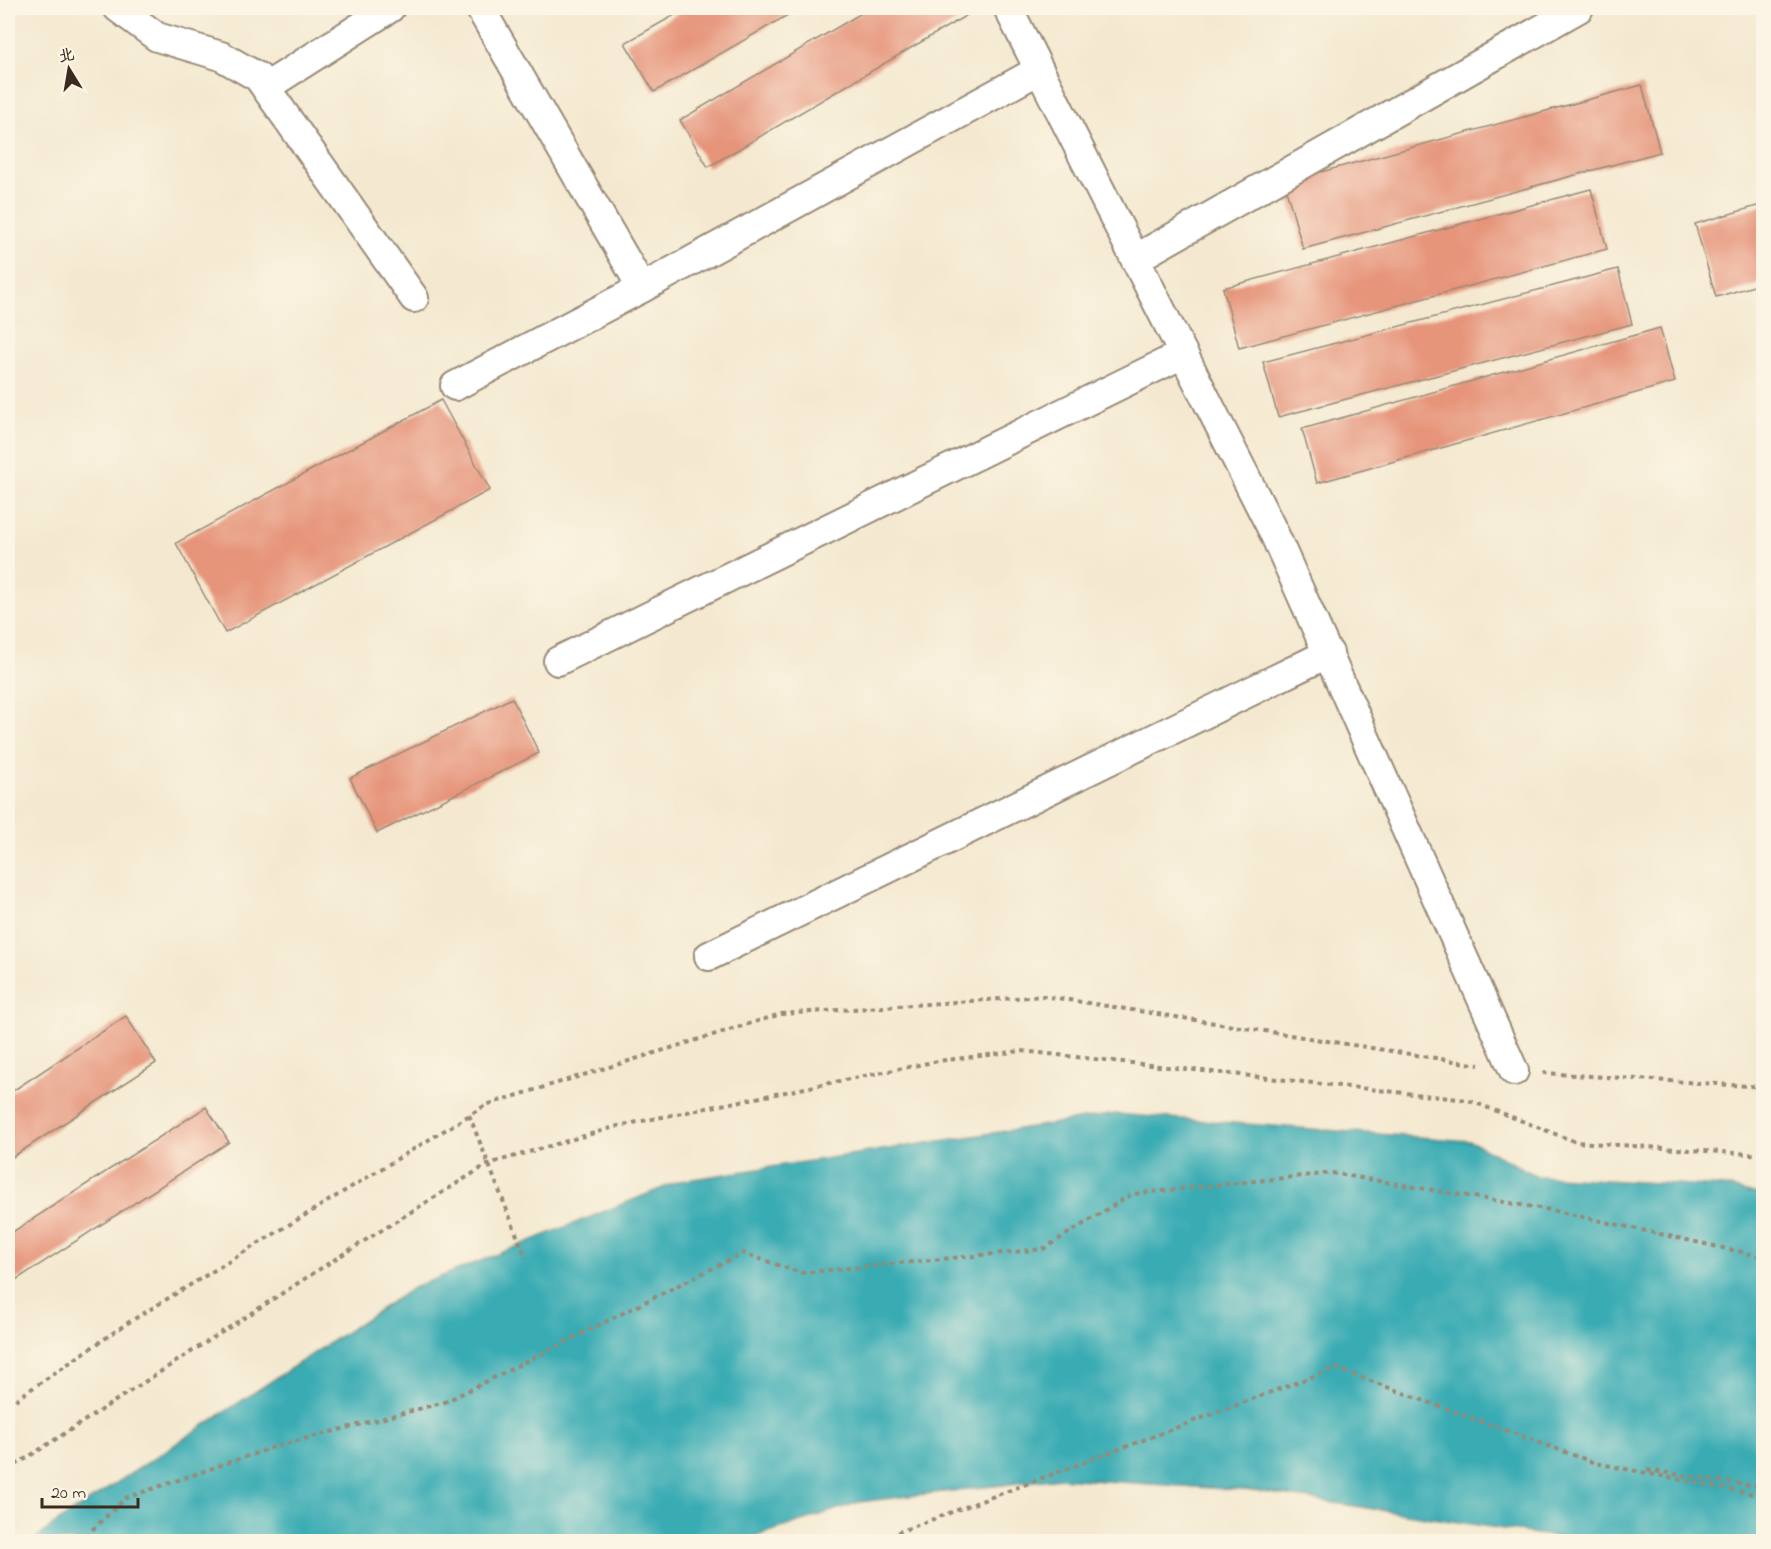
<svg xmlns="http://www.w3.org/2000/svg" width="1771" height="1549" font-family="'Indie Flower','LXGW WenKai TC',sans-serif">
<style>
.water{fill:#39abb3;stroke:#3a6a68;stroke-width:1.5}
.building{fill:#e6947a}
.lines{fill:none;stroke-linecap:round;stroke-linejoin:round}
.minor-casing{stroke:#988a77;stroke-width:32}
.path{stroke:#988a77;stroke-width:4;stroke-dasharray:4.5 4.5;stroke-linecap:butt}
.minor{stroke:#fff;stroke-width:28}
</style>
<rect width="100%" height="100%" fill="#fcf5e5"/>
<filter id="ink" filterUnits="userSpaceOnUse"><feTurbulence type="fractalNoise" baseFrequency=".0167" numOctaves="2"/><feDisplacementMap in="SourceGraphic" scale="12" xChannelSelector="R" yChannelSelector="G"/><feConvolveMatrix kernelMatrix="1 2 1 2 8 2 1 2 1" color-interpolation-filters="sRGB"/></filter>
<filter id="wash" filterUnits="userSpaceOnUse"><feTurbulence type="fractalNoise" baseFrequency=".008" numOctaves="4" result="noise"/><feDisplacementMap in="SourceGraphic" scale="24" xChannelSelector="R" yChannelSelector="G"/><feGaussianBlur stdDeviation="1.35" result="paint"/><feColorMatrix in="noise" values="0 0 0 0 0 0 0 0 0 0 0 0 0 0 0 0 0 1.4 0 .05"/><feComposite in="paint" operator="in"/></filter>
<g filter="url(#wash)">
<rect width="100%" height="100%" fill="#f4e9d0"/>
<!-- water -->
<polygon class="water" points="1116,1114 1470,1141 1537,1176 1726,1187 1763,1196 1763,1541 1583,1541 1256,1491 1060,1478 859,1502 742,1541 33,1541 57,1522 413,1288 680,1181"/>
<g id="blocks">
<!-- building -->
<g class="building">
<polygon points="687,8 800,8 654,92 625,43"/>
<polygon points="870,8 979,8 708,167 680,120"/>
<polygon points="1642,85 1660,152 1303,249 1284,182"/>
<polygon points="1591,189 1607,249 1239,348 1223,288"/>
<polygon points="1764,204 1764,283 1716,297 1695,224"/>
<polygon points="1618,269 1632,324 1278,417 1263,362"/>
<polygon points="1660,328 1675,382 1317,483 1302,429"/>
<polygon points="441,400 490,490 225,633 176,543"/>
<polygon points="512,698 539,753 377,833 350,778"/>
<polygon points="126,1016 156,1063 8,1160 8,1094"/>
<polygon points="206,1107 229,1142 8,1285 8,1235"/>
</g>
</g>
</g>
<g filter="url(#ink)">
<use href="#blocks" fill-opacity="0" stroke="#988a77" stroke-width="1.5"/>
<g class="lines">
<!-- minor casing -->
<g class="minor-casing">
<g id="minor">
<polyline points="118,8 157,37 221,56 258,77 414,298"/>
<polyline points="480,8 642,288"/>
<polyline points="1008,8 1273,531 1514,1071"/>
<polyline points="266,87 390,8"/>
<polyline points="1135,259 1579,8"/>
<polyline points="455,386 642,288 1039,70"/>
<polyline points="558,661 1183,354"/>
<polyline points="709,956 1329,653"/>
</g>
</g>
<!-- path -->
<g class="path">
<polyline points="1543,1073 1764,1087"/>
<polyline points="469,1115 526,1258"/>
<polyline points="8,1405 126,1324 486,1105 781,1014 1044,996 1479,1065"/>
<polyline points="8,1470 340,1256 488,1164 618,1126 938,1061 1022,1051 1468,1100 1576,1142 1764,1155"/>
<polyline points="1647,1470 1764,1487"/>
<polyline points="79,1542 126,1498 274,1447 445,1402 743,1253 801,1273 1043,1249 1132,1194 1332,1173 1551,1210 1764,1257"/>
<polyline points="872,1542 1335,1368 1595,1463 1764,1496"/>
</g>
<!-- minor -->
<use href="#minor" class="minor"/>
</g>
</g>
<!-- margin -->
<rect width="1771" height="1549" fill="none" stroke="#fcf5e5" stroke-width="30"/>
<!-- north arrow -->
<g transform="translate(69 69) rotate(349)" stroke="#fcf5e5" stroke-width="4.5" paint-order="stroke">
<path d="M0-4.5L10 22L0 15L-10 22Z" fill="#3b2a1e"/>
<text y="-9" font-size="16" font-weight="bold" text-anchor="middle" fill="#3b2a1e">北</text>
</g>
<!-- scale -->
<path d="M42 1498v9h96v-9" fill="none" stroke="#3b2a1e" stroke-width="3"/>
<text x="51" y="1498" font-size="18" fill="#3b2a1e" stroke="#fcf5e5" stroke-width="4.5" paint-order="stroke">20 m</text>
</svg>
